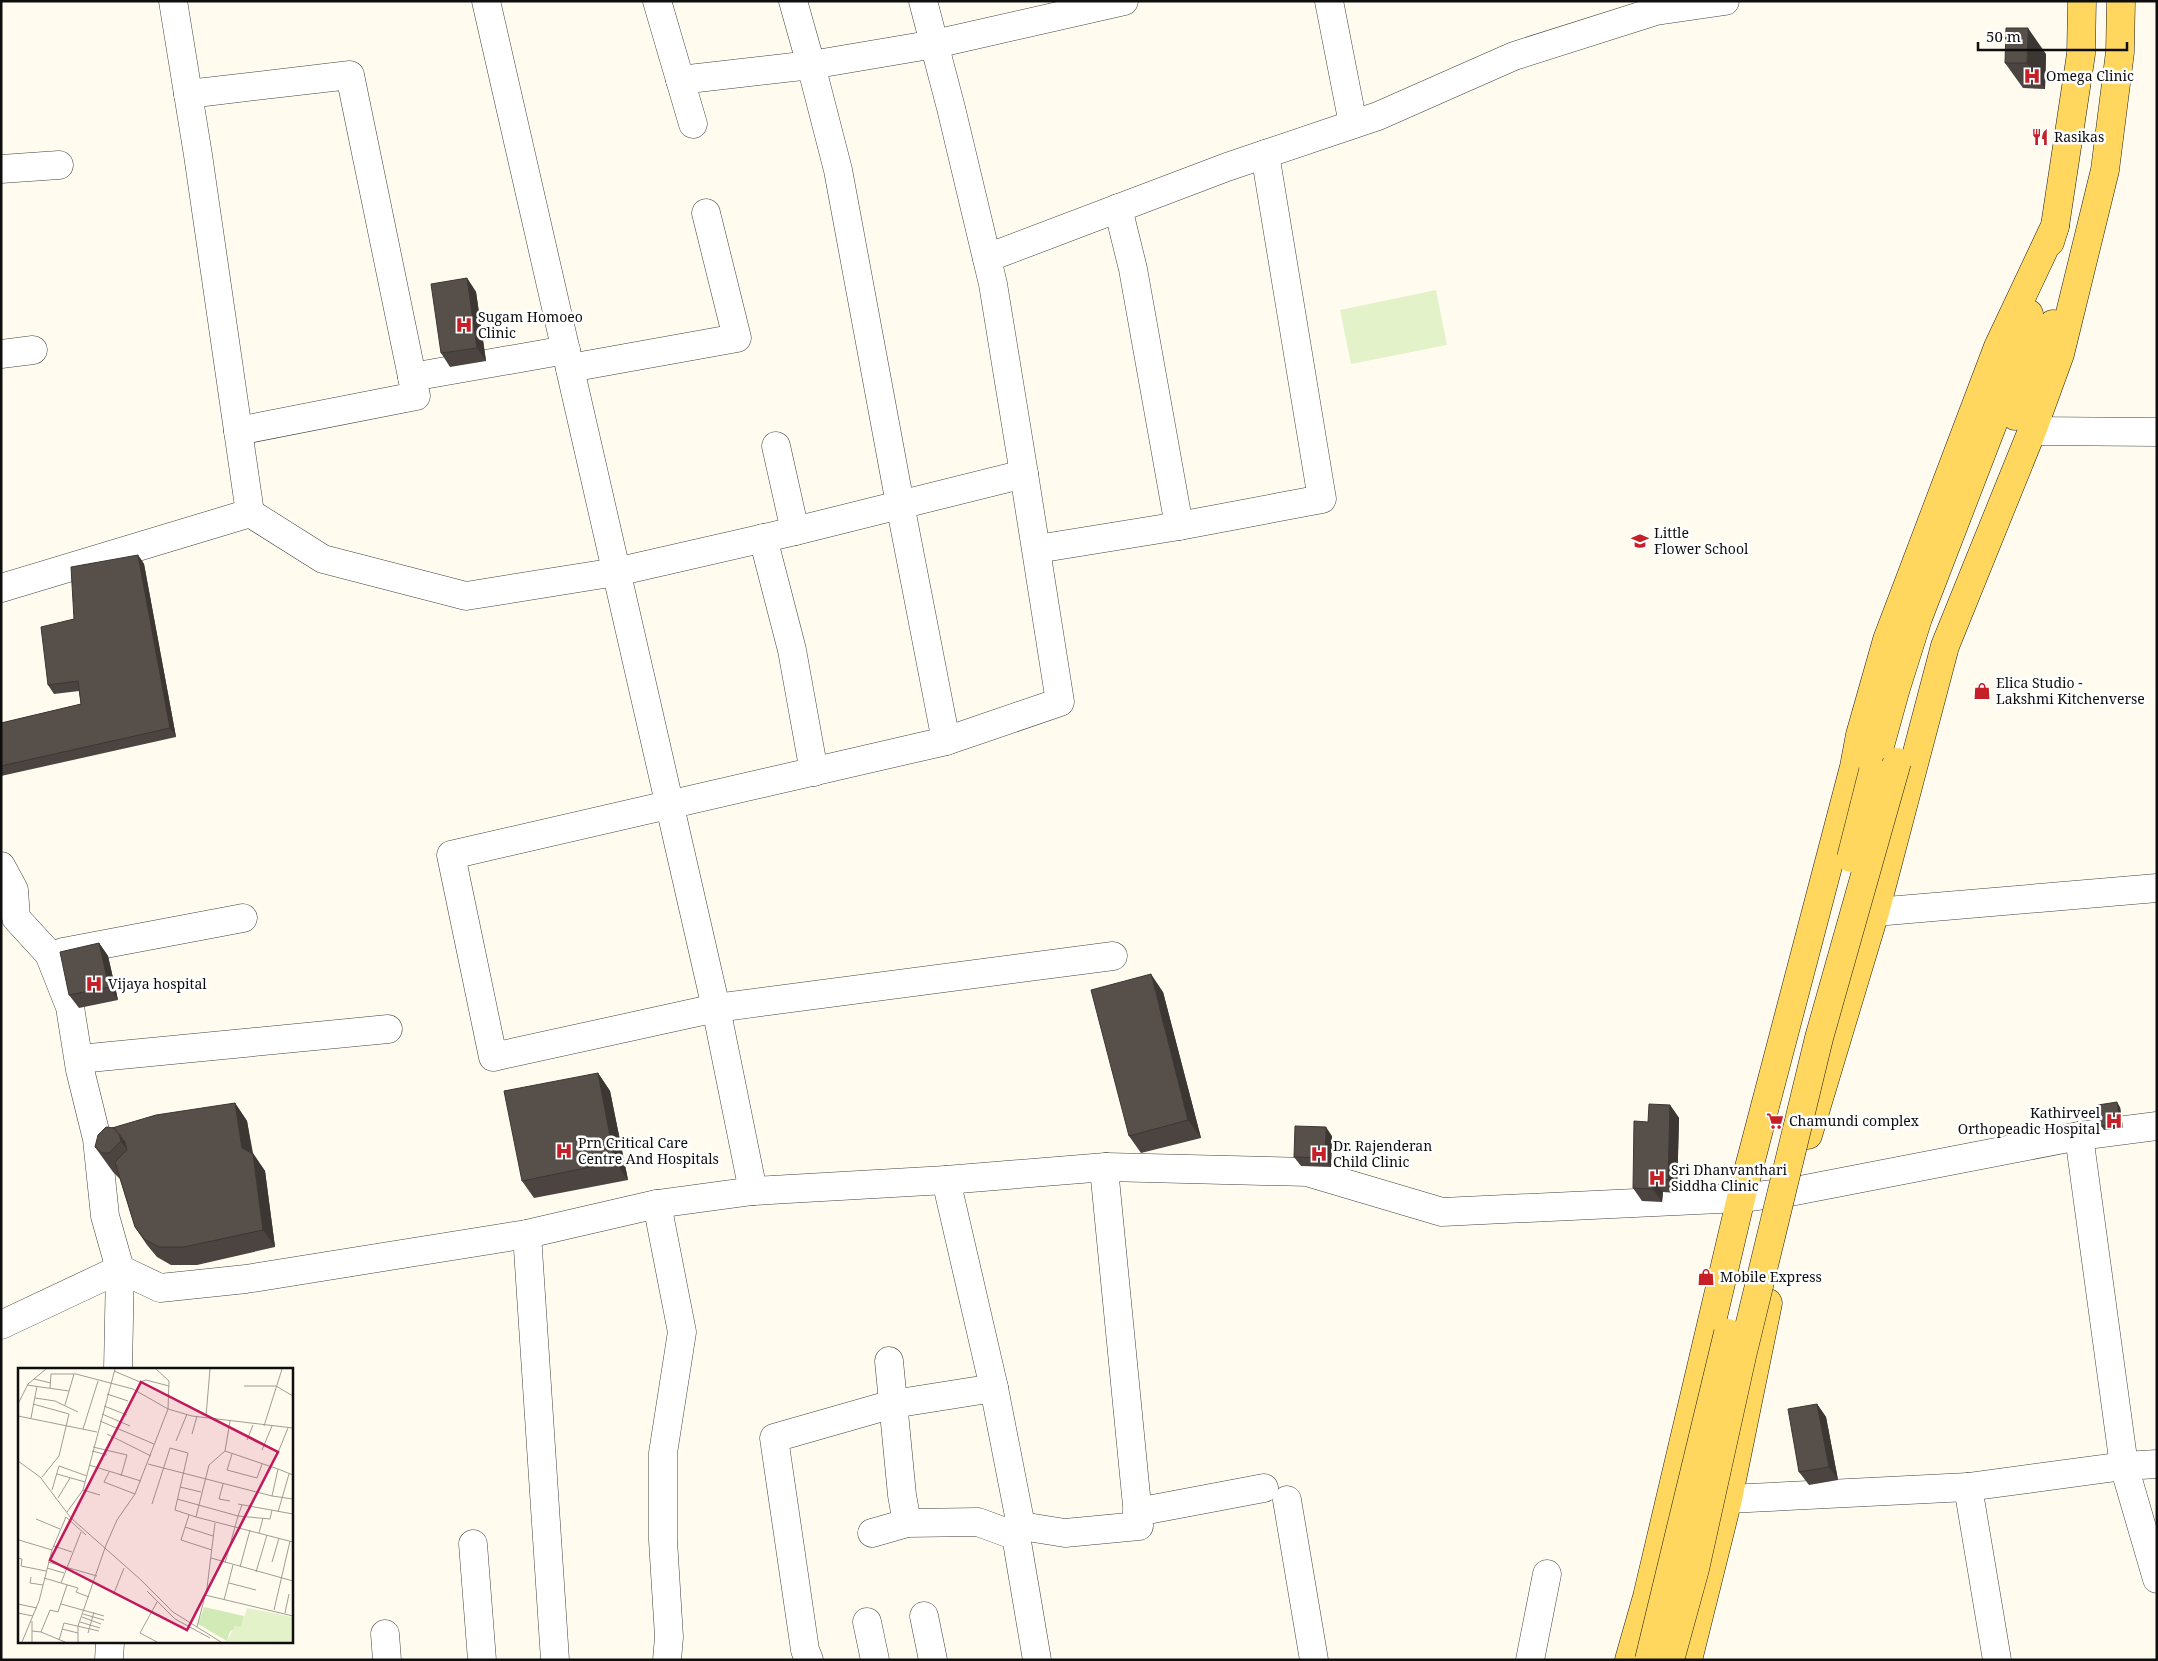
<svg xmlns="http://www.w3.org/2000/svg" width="2158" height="1661" font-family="'Noto Serif',serif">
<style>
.pitch{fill:#e4f2c9}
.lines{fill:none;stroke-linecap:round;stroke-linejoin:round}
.minor-casing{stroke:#414141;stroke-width:29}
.major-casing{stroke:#1f1f1f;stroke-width:29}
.minor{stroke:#fff;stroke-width:28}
.major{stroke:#ffd75f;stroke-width:28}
.major-bridge-casing{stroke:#1f1f1f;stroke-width:29;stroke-linecap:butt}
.major-bridge{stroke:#ffd75f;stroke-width:28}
.wall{fill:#4b4440}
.shaded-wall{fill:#3d3734}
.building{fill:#574f4a;stroke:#3d3734}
.labels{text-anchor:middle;stroke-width:5;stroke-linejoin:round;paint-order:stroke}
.poi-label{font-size:14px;fill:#0e0e0e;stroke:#fff;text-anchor:start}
.inset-road{fill:none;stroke:#9f9d95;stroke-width:1}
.view{fill:#c2185b;fill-opacity:0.15;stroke:#c2185b;stroke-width:2.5}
.inset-edge{fill:none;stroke:#0e0e0e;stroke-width:2.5}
</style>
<rect width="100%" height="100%" fill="#fffcef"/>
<!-- pitch -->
<polygon class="pitch" points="1436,290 1447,345 1351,364 1340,310"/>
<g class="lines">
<!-- minor casing -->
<g class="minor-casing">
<g id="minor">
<polyline points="173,1 198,155 250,513"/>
<polyline points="486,1 716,1008 753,1191"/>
<polyline points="657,1 693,124"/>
<polyline points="793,1 811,65 935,44 1124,1"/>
<polyline points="1329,1 1353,124"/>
<polyline points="680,80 811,65 838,170 900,504 946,741"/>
<polyline points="188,94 350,75 416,396 238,431"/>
<polyline points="1,169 59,165"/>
<polyline points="1118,208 1133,269 1179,526"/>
<polyline points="987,258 1227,167 1378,116 1514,56 1656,11 1725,1"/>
<polyline points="1,354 33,350"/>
<polyline points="570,368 737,338 706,213"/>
<polyline points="412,377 566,350"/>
<polyline points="2032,431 2157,432"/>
<polyline points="776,446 795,531"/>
<polyline points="1024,474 1060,702 946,741 451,855 493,1057 716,1008 1113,956"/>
<polyline points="763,538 792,650 814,772"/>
<polyline points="1037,549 1179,526 1322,499 1265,154"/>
<polyline points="1,588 250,513 323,559 466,596 616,572 795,531 1024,474 993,284 951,108 923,1"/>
<polyline points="1,866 14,890 16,918 49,954 70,1007 80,1070 97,1139 105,1216 120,1269 118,1370"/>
<polyline points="1875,912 2157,888"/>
<polyline points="63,952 243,918"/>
<polyline points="79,1059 388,1029"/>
<polyline points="2079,1136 2124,1466 2157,1579"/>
<polyline points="946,1180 994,1388 1021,1526 1016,1536 1037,1660"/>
<polyline points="657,1204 682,1332 663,1453 663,1540 669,1637 667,1660"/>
<polyline points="527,1234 555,1660"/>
<polyline points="120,1269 160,1288 246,1279 527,1234 657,1204 753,1191 946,1180 1106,1167 1307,1172 1442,1212 1741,1198 1790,1192 2079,1136 2157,1126"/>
<polyline points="1,1325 120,1269"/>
<polyline points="889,1361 902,1495 907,1523"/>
<polyline points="1968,1487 1997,1660"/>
<polyline points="1728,1499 1968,1487 2124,1466 2157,1464"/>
<polyline points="1287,1500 1314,1660"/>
<polyline points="1137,1512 1264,1488"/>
<polyline points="1021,1526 1065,1533 1139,1526 1105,1179 1106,1167"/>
<polyline points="872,1533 907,1523 978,1522 1016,1536"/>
<polyline points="473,1544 482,1660"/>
<polyline points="924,1616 933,1660"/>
<polyline points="867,1622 875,1660"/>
<polyline points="385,1634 387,1660"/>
<polyline points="109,1660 110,1642"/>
<polyline points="809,1660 805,1650 774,1438 893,1404 994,1388"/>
<polyline points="1530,1660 1547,1574"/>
</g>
</g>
<!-- major casing -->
<g class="major-casing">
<g id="major">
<polyline points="2050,242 2055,226 2081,54 2082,1"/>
<polyline points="2015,416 2053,324"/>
<polyline points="1873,771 1896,688 1918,618 2007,387 2029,314"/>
<polyline points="1808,1135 1875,912 1945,646 2032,431 2060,354 2105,170 2120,52 2121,1"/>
<polyline points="1629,1660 1647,1597 1741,1198 1854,767 1860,735 1887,640 1998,347 2055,226"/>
<polyline points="1688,1660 1728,1499 1768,1303"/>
</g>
</g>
<!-- minor -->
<use href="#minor" class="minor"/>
<!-- major -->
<use href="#major" class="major"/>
<!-- major-bridge casing -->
<g class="major-bridge-casing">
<g id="major-bridge">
<polyline points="1851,858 1873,771"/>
<polyline points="1649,1660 1728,1333"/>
<polyline points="1670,1660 1695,1569 1742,1356 1819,1038 1897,762"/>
</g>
</g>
<!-- major-bridge -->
<use href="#major-bridge" class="major-bridge"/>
</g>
<!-- wall -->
<g class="wall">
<polygon points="2046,54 2045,89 2023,88 2005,63"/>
<polygon points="467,278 476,292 486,361 450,367 441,353"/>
<polygon points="138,555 144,564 176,737 1,776 1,723 81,704 79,691 54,694 48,685 74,619"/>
<polygon points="99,943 108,956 118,1000 79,1008 69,995"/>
<polygon points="1163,992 1201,1138 1141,1153 1129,1136"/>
<polygon points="598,1073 610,1091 628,1180 534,1198 522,1181"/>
<polygon points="235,1103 247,1121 253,1153 265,1171 275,1247 197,1265 171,1265 157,1257 147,1245 135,1227 120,1179 113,1172 95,1147 112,1128"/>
<polygon points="1670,1105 1679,1118 1677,1193 1663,1192 1662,1202 1642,1201 1633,1188 1648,1122"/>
<polygon points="2120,1107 2123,1128 2104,1130 2101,1126"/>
<polygon points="1332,1136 1331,1167 1301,1166 1294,1157"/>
<polygon points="1817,1404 1826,1417 1838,1480 1809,1485 1799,1472"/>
</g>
<!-- shaded-wall -->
<g class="shaded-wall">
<polygon points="2028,28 2046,54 2045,89 2027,63"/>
<polygon points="467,278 476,292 486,361 477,348"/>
<polygon points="138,555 144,564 176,737 170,728"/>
<polygon points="99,943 108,956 118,1000 109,987"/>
<polygon points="1151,974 1163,992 1201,1138 1188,1120"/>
<polygon points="598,1073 610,1091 628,1180 615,1162"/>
<polygon points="2117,1102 2120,1107 2123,1128 2120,1123"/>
<polygon points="235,1103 247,1121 254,1165 242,1148"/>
<polygon points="1670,1105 1679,1118 1677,1193 1668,1180"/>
<polygon points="1326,1127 1332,1136 1331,1167 1325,1158"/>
<polygon points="119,1134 138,1160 139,1167 121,1141"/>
<polygon points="253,1154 265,1171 275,1247 263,1230"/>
<polygon points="1653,1179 1663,1192 1662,1202 1653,1189"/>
<polygon points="1817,1404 1826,1417 1838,1480 1829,1467"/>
</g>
<!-- building -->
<g class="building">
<polygon points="2006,28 2028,28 2027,63 2005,63"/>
<polygon points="467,278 477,348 441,353 431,284"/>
<polygon points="138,555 170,728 1,766 1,723 81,704 78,681 48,685 41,627 74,619 71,567"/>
<polygon points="99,943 109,987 69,995 60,952"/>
<polygon points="1151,974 1188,1120 1129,1136 1091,990"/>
<polygon points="598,1073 615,1162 522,1181 504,1091"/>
<polygon points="2117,1102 2120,1123 2101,1126 2098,1105"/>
<polygon points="235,1103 242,1148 253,1154 263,1230 184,1247 159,1247 144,1239 135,1227 115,1162 127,1150 125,1142 119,1134 114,1128 112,1128 156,1115"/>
<polygon points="1649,1104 1670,1105 1668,1180 1653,1179 1653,1189 1633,1188 1634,1121 1648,1122"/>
<polygon points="1295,1126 1326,1127 1325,1158 1294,1157"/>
<polygon points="106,1127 114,1128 119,1134 121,1141 109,1153 102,1153 95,1147 98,1135"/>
<polygon points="1817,1404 1829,1467 1799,1472 1788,1409"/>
</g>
<!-- icons -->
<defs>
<g id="hospital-bare" transform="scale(1.35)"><path d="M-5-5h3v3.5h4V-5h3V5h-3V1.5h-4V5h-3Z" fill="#c51f28" stroke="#fff" stroke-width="2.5" paint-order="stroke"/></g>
<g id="restaurant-bare" transform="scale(1.35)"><path d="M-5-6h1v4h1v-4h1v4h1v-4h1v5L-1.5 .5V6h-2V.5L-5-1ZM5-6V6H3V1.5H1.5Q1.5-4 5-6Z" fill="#c51f28" stroke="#fff" stroke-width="2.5" paint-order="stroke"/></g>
<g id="school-bare" transform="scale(1.35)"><path d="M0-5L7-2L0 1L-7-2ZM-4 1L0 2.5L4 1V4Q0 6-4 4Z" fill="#c51f28" stroke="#fff" stroke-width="2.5" paint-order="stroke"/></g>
<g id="shop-bare" transform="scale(1.35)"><path d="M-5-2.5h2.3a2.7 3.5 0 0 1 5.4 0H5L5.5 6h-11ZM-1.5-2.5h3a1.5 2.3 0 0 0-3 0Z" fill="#c51f28" stroke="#fff" stroke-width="2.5" paint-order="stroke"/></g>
<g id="supermarket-bare" transform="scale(1.35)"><path d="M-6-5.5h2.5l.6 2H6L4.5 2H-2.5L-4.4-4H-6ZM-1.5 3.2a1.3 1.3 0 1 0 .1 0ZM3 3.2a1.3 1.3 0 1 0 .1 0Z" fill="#c51f28" stroke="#fff" stroke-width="2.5" paint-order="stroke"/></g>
</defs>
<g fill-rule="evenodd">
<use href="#hospital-bare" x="2032" y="76"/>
<use href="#restaurant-bare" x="2040" y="137"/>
<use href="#hospital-bare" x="464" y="325"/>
<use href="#school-bare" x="1640" y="541"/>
<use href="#shop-bare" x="1982" y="691"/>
<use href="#hospital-bare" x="94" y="984"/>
<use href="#supermarket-bare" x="1775" y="1121"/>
<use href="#hospital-bare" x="2114" y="1121"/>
<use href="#hospital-bare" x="564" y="1151"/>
<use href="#hospital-bare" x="1319" y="1154"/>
<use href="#hospital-bare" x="1657" y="1178"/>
<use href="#shop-bare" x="1706" y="1277"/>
</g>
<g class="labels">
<!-- poi labels -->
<g class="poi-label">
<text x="2046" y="81">Omega Clinic</text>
<text x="2054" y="142">Rasikas</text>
<text x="478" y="322">Sugam Homoeo<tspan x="478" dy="16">Clinic</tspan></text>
<text x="1654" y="538">Little<tspan x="1654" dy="16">Flower School</tspan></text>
<text x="1996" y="688">Elica Studio -<tspan x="1996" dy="16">Lakshmi Kitchenverse</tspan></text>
<text x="108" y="989">Vijaya hospital</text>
<text x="2100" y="1118" text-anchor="end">Kathirveel<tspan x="2100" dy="16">Orthopeadic Hospital</tspan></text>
<text x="1789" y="1126">Chamundi complex</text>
<text x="578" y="1148">Prn Critical Care<tspan x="578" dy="16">Centre And Hospitals</tspan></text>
<text x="1333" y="1151">Dr. Rajenderan<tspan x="1333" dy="16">Child Clinic</tspan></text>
<text x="1671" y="1175">Sri Dhanvanthari<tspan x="1671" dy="16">Siddha Clinic</tspan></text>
<text x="1720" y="1282">Mobile Express</text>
</g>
</g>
<!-- overview -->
<g transform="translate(18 1368)">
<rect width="275" height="275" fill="#fffcef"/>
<path d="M186,239L226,248L223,260L212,263L209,273L180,256Z" fill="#d2ebb6"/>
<path d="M229,240L275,249V274L209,273L217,258L223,259Z" fill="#e4f2c9"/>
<path class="inset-road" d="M96,3L122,14L128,12L151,18M16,11L33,15M9,17L51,23M226,18H258L275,28M32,20L33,6H58L115,21L150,41L174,48L275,60M89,26L110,33M17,30L37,33L60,44M0,36L10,16L28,1M15,36L51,46L41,88L24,109M47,37L56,6M86,38L109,47M84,46L112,58M0,48L79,64M188,48L192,1M13,50L19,18M82,53L136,76M212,53L207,83L191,97L178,149L275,174M246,58L264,1M65,61L80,13M89,66L133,88M174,66L179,48M229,72L235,57M158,73L169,46M75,79L109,87L103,108M244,82L254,58M74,83L89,87M214,86L209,102L239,110L244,96M259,87L270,60M0,93L22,109L53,150L123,212L155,244L203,274M130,96L254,128L260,101L207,83M71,97L123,113M260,101L275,107M91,104L86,114L117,126M39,106L67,114M205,116L201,131L212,133M162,119L183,124M34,122L41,98L69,108M65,122L82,127M254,128L275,131M40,130L52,110M159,131L220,148L224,137M134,136L152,80L170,85L157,142L178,149M220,136L275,146M49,144L65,122L97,1M260,144L271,106M171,147L163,172L194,182M48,149L68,167M18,151L42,161M167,159L195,168M241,165L245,150M1,172L34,182M36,178L54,184M0,190L4,191L3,198L28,203M193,190L275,213M30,194L79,208M254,194L261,170M207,195L220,148L252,151L254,142M222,199L232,162M29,200L46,205M238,204L249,167M13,209L12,215L25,217M26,210L60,220L58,224L71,229M43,215L63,164M211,215L238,222M129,223L157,251L192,270M96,225L106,200M187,227L275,248M206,232L215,197M139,234L122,265L139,274M0,236L19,240M43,236L86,248M256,242L272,173M0,245L15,248M267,245L271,226M65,246L86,252M64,249L83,256M62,254L82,260M179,259L189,220L197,155M44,261L60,265M14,263L23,264L32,242L40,244L49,217M23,264L47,274M70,265L76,244M41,272L46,255L81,263M4,274L21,233L34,182L48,149M14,274V253M60,274V258L88,177L99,152L117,126L150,41L151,13L138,1"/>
<path class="view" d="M123,14L260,84L169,262L32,192Z"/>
<rect width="275" height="275" class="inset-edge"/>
</g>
<!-- border -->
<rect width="2158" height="1661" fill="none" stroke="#0e0e0e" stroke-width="5"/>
<!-- scale -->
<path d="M1978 42v8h149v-8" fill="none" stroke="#0e0e0e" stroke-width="2.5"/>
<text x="1986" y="42" font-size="15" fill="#0e0e0e" stroke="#ffffff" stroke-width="4" paint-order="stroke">50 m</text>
</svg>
